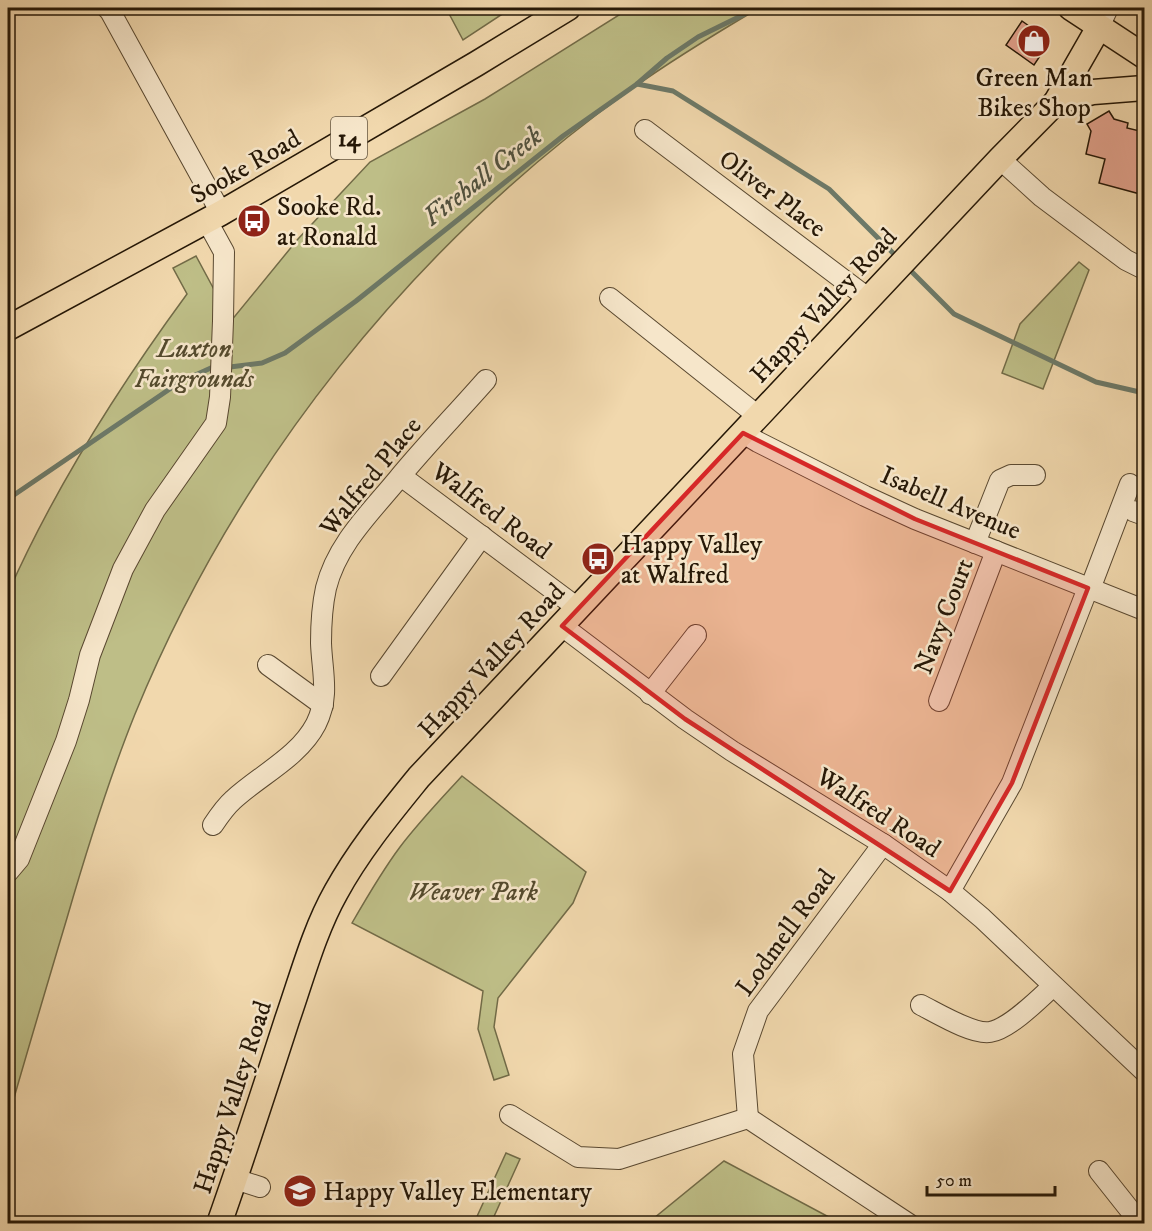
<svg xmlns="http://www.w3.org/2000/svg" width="1152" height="1231" font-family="'IM FELL DW Pica',serif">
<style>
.green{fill:#bebe87;stroke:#726b47;stroke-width:1.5}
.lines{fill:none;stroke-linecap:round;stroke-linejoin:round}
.stream{stroke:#6c7968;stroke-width:5}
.building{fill:#e4a48f;stroke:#261807;stroke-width:1.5}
.minor-casing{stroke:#594830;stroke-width:22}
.major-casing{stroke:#261807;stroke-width:27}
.minor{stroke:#f6e6ca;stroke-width:20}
.major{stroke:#f1d8ad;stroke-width:24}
.marked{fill:#d62828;fill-opacity:0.2;stroke:#d62828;stroke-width:4.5;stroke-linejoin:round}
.labels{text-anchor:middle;stroke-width:5;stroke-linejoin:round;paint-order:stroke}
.shield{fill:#f6e6ca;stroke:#645642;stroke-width:1.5}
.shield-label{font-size:24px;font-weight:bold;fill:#261807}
.poi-label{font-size:26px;fill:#261807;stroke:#f6e6ca;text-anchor:start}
.street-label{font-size:26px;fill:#261807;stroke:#f6e6ca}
.park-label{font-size:26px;font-style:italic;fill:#544a2d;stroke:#f6e6ca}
.water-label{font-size:27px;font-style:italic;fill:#4f513f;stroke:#f6e6ca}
</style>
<rect width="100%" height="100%" fill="#f1d8ad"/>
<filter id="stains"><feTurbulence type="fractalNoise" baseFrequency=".00333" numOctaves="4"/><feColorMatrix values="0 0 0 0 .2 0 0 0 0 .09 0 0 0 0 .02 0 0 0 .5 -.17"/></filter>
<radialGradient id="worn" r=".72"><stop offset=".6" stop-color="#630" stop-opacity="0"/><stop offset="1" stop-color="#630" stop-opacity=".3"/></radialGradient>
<!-- green -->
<g class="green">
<polygon points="446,8 505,8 507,11 463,40"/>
<path d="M630,8H759C715,34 672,60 630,90C412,246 237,465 135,714C108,781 87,849 67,918C47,985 27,1052 8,1119V593C55,487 118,388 187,294L173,268L196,256L231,321L298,239L370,162L485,99Z"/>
<polygon points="1079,262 1089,270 1043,389 1002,373 1020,324"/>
<path d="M462,776L586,872L573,903L498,998L494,1027L509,1075L494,1080L478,1029L483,991L352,923C367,897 382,871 400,847C419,822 441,799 462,776Z"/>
<polygon points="506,1153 520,1159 491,1223 474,1223"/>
<polygon points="724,1161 840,1223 648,1223"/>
</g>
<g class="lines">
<!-- stream -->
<g class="stream">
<polyline points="637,84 673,91 829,189 898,258"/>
<polyline points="907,267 954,314 1096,382 1144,393"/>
<polyline points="230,367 262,363 285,353 356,301 563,136 637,84 667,58 698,37 757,8"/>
<polyline points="8,499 180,382 213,367"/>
</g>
</g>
<!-- building -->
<g class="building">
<polygon points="1022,21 1050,41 1034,65 1006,45"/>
<polygon points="1109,111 1114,119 1128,123 1127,128 1144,132 1144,176 1140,194 1099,183 1105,159 1086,154 1091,131 1087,124"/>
</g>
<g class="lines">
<!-- minor casing -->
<g class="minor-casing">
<g id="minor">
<polyline points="107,8 110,11 221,213"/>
<polyline points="1099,27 1108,8"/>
<polyline points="645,130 869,299"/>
<polyline points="1000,159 1042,197 1126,260 1144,269"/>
<polyline points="610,298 758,416"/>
<polyline points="743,433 758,442 865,496 915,519 1144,610"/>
<polyline points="401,476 579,609"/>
<polyline points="1133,511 1144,515"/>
<polyline points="975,543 1000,480 1011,475 1035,475"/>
<polyline points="1090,589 1130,484"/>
<polyline points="562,626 685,719 732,751 883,844 950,891 982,918 1144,1071"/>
<polyline points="268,665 323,705"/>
<polyline points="381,676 482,536"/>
<polyline points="650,694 696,635"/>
<polyline points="939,701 996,551"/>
<path d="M213,825C219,816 225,807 233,800C260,775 299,757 316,724C330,696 322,672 321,643C321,625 322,606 326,588C337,544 370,513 398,479C426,445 457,413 486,380"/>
<polyline points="8,872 19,859 66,741 79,700 90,655 123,569 155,510 216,423 220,397 223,321 224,252 207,221"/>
<polyline points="950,891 1012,783 1088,588"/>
<path d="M921,1005C937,1013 973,1035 990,1032C1009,1029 1038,1000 1053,986"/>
<polyline points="510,1115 578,1157 619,1159 748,1118"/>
<polyline points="748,1118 743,1054 758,1011 883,844"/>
<polyline points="748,1118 909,1224"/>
<polyline points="1099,1171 1141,1224"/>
<polyline points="235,1179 260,1187"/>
</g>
</g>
<!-- major casing -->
<g class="major-casing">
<g id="major">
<polyline points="1071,8 1144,56"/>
<polyline points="1056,102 1093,92 1144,88"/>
<polyline points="8,328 221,213 476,64 568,8"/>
<path d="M219,1224C243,1156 265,1088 287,1020C302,977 314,931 336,892C359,850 389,814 419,777L1000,159L1056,102L1099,27"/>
</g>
</g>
<!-- minor -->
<use href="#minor" class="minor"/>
<!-- major -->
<use href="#major" class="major"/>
</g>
<!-- marked area -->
<path class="marked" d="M743,433L915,519L1088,588L1012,783L950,891L685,719L562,626Z"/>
<!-- icons -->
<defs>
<g id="shop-disc" transform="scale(1.725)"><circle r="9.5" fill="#8f2418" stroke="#f6e6ca"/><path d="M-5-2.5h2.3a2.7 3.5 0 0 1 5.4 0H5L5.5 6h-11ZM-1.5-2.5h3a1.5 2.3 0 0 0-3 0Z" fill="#fff"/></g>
<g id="bus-disc" transform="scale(1.725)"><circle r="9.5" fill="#8f2418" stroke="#f6e6ca"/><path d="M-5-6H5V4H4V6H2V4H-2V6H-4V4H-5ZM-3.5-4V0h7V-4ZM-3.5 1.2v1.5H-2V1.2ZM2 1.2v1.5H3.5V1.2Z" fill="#fff"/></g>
<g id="school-disc" transform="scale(1.725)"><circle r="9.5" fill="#8f2418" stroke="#f6e6ca"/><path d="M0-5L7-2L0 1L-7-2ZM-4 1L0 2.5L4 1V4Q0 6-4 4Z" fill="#fff"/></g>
</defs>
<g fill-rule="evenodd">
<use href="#shop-disc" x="1034" y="41"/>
<use href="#bus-disc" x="254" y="221"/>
<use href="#bus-disc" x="598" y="559"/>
<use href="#school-disc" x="300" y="1191"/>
</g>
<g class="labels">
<!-- shield labels -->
<rect class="shield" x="331" y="117" width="36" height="42" rx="4.5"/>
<g class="shield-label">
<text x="349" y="146">14</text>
</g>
<!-- poi labels -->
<g class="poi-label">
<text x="1034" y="86" text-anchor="middle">Green Man<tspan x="1034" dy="30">Bikes Shop</tspan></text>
<text x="277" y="215">Sooke Rd.<tspan x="277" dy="30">at Ronald</tspan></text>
<text x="621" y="553">Happy Valley<tspan x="621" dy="30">at Walfred</tspan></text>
<text x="323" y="1200">Happy Valley Elementary</text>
</g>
<!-- street labels -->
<g class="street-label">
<text transform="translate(245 166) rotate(-30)" y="9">Sooke Road</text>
<text transform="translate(773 193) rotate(37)" y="9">Oliver Place</text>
<text transform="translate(823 305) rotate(-47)" y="9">Happy Valley Road</text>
<text transform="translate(370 476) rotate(-51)" y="9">Walfred Place</text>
<text transform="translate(951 502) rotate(23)" y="9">Isabell Avenue</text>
<text transform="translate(492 510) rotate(37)" y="9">Walfred Road</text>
<text transform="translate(943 616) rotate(-69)" y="9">Navy Court</text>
<text transform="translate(491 660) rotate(-47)" y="9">Happy Valley Road</text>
<text transform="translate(879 812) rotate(33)" y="9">Walfred Road</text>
<text transform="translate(785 932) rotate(-54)" y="9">Lodmell Road</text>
<text transform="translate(232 1097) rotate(-72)" y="9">Happy Valley Road</text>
</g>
<!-- park labels -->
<g class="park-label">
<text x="194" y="357">Luxton<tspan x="194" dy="30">Fairgrounds</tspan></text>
<text x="473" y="900">Weaver Park</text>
</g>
<!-- water labels -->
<g class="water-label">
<text transform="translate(482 176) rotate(-38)" y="9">Firehall Creek</text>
</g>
</g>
<!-- margin -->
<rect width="1152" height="1231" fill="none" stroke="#f1d8ad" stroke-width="30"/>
<rect x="9" y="9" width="1134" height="1213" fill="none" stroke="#261807" stroke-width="3"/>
<rect x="15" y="15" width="1122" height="1201" fill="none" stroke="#261807" stroke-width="1.5"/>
<!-- scale -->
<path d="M927 1186v9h128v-9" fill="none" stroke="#261807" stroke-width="3"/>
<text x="936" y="1186" font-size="18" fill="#261807" stroke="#f6e6ca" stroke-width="4.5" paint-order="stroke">50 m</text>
<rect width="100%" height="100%" filter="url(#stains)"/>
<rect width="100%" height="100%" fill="url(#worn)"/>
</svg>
